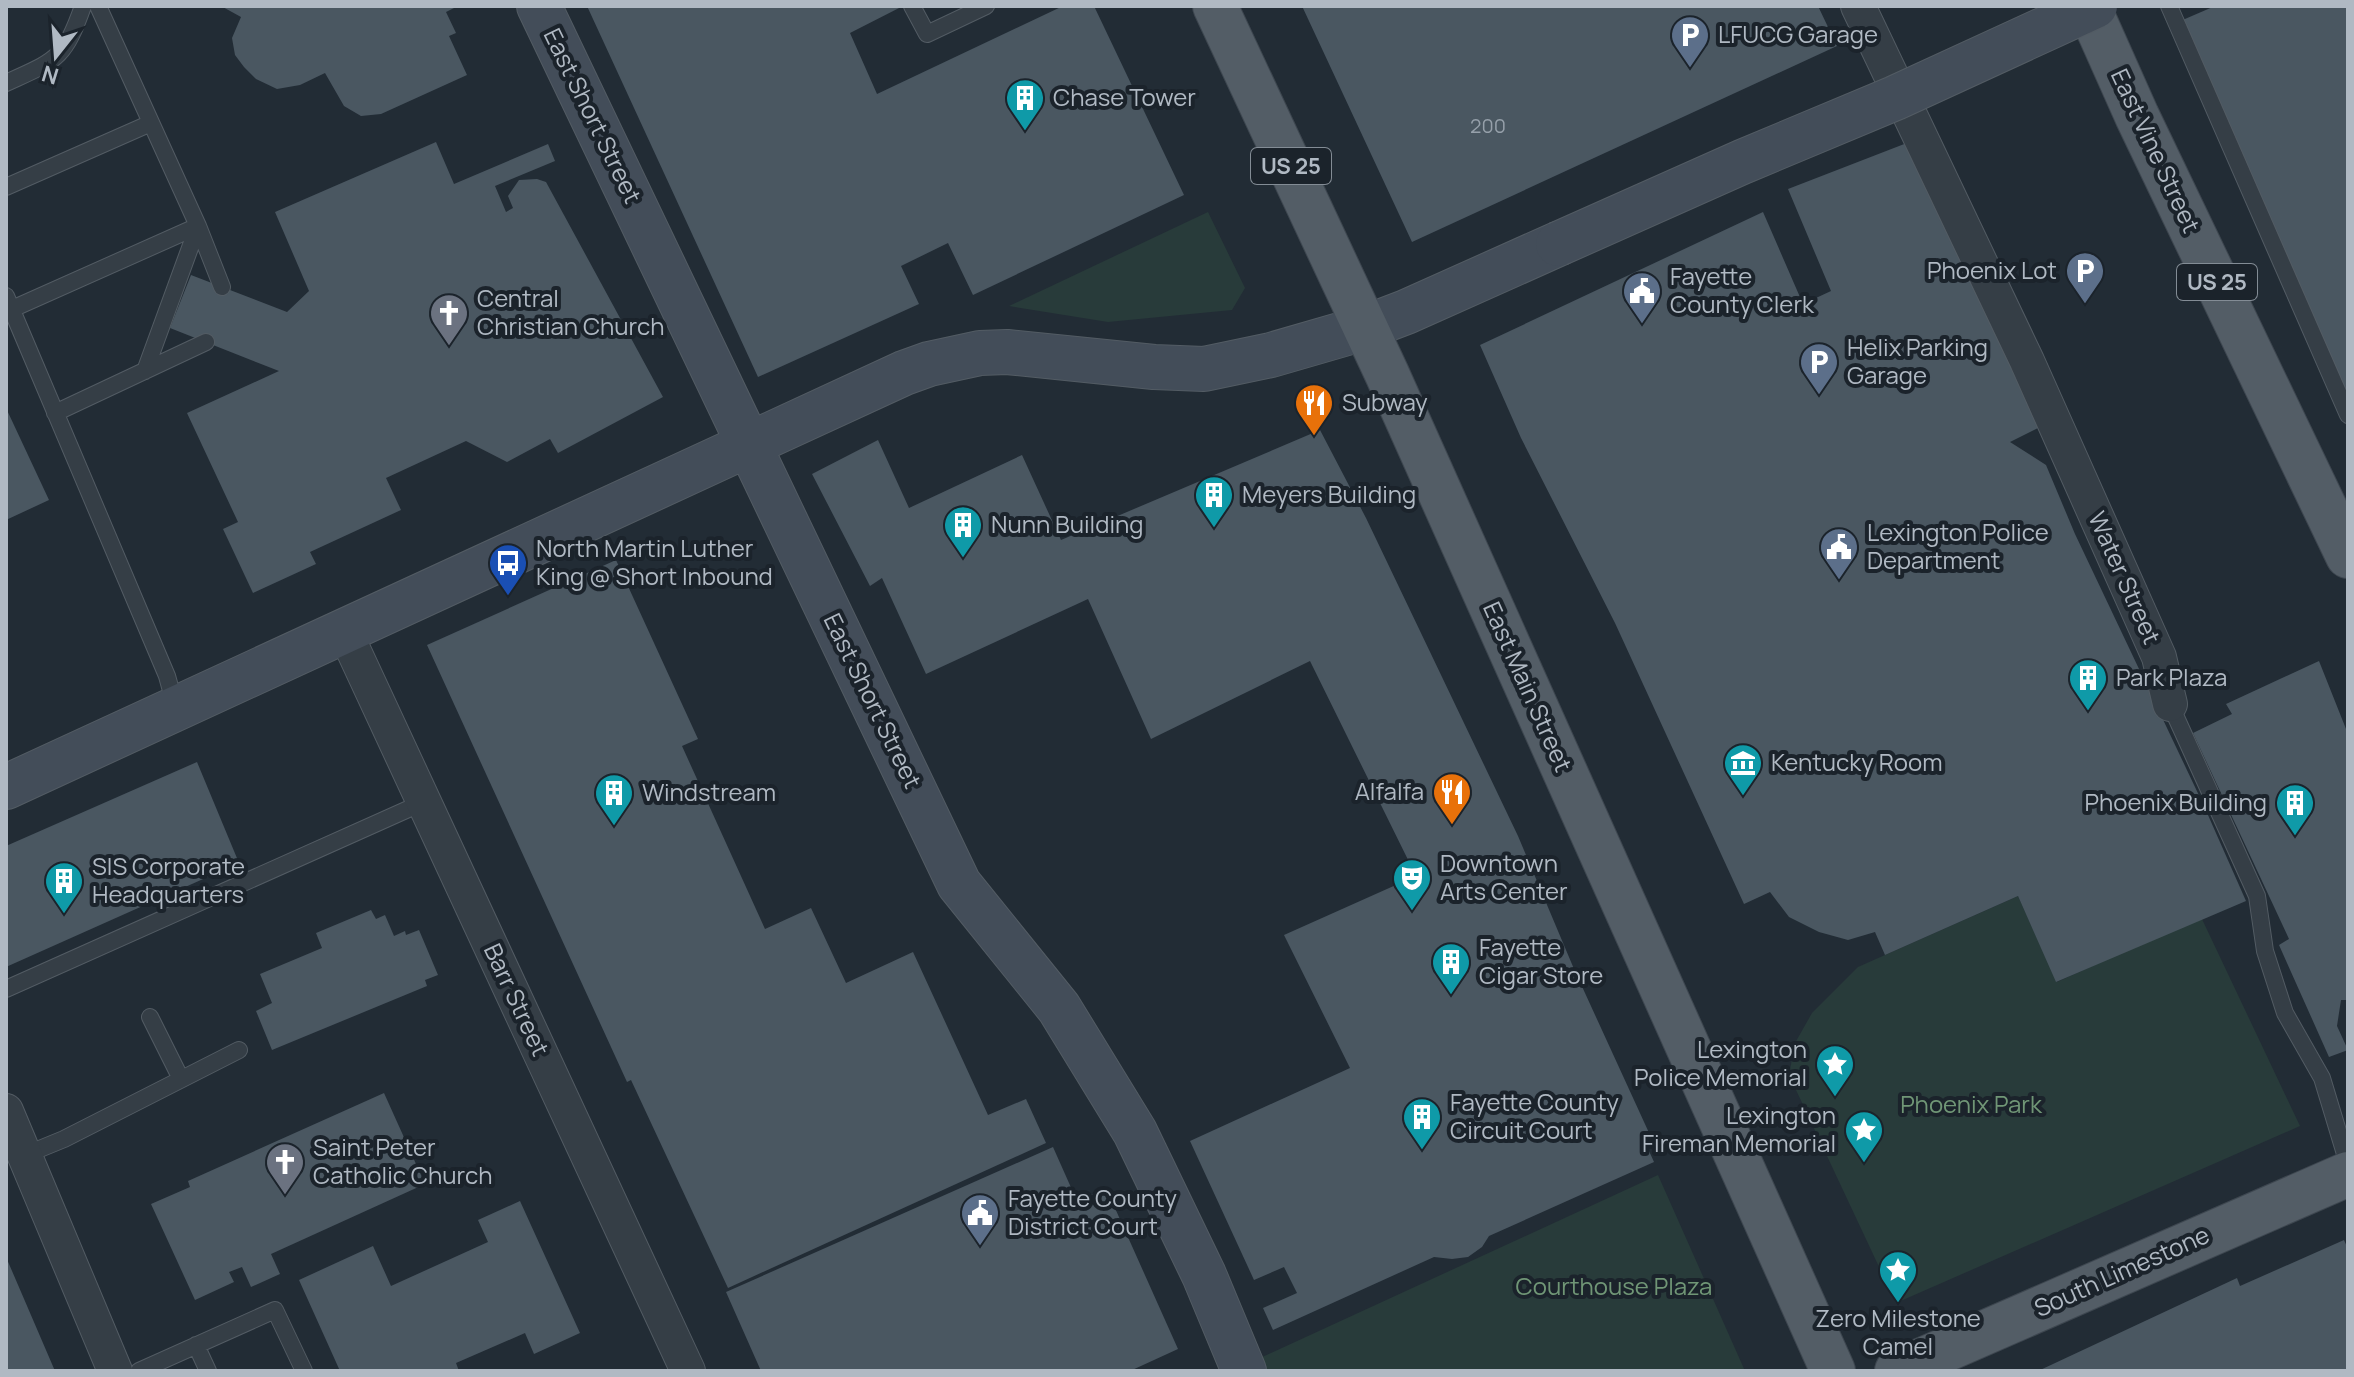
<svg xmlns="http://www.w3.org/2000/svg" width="2354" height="1377" font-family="Manrope,sans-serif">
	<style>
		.green { fill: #283b3a }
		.building { fill: #4a5761 }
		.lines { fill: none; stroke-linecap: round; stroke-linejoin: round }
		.lane-casing { stroke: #535c64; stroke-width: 18 }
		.street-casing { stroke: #535c64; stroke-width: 36 }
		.secondary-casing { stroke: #535c64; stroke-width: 46 }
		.primary-casing { stroke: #3e4750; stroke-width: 46 }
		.lane { stroke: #353e46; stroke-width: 16 }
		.street { stroke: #353e46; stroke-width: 34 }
		.secondary { stroke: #434d59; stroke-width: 44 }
		.primary { stroke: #535d66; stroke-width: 44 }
		.secondary-bridge-casing { stroke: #535c64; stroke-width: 46; stroke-linecap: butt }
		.secondary-bridge { stroke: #434d59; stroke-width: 44 }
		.labels { text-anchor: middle; stroke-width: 8; stroke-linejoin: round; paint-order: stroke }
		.number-label { font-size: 20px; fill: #96a0aa }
		.shield { fill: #1b232b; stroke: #838c95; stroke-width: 2 }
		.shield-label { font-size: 22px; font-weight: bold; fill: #b0b9c3 }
		.poi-label { font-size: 24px; fill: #b0b9c3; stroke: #1b232b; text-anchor: start }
		.street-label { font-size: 24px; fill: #b0b9c3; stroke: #1b232b }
		.park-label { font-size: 24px; fill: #709676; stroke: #1b232b }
	</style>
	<rect width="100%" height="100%" fill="#222c35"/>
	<!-- green -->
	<path class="green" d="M1208,212L1245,288L1232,310L1108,322L1009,306Z
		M2018,896L2057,982L2201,917L2300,1126L1896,1303L1789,1075L1795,1043L1812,1013L1858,967Z
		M1658,1175L1745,1371H1232Z"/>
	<!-- building -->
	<path class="building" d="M221,6H458L446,12L456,33L449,36L467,75L381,114L361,116L344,106L325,73L300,85L277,89L256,79L244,67L235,55L232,38L241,17Z
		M587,6H903L850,33L877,94L1063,6H1094L1184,195L973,295L948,243L901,266L919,304L758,377Z
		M1302,6H1818L1837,46L1412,242Z
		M2215,6H2348V403L2178,22Z
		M1912,141L2042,426L2010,442L2046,465L2075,534L2204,806L2246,901L2056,982L2018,896L1885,955L1875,932L1848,940L1819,932L1789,917L1770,892L1744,904L1615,623L1521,438L1480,345L1763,212L1803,304L1831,291L1788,189Z
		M436,142L454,184L548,144L555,161L495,186L506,212L513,208L508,196L519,180L537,179L546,182L663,397L558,453L550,439L507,462L466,441L386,478L401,510L310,552L316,564L253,593L223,529L238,522L187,413L279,371L170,328L191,275L287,312L309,291L275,212Z
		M6,408L49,500L6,520Z
		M1320,430L1366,518L1518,836L1574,969L1650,1135L1644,1140L1654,1162L1489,1236L1482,1247L1468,1257L1452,1259L1434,1257L1273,1330L1263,1308L1297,1293L1284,1267L1254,1280L1190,1141L1350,1068L1284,935L1416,876L1310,661L1151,739L1088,599L926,674L882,578L870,586L812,474L878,440L909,508L1022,455L1061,540Z
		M616,560L698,739L682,746L765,929L811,908L846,983L913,952L988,1115L1026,1099L1046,1143L728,1288L631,1080L627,1082L427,645Z
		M2319,661L2348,734V1000H2341L2337,1026L2348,1050L2329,1057L2279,945L2289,939L2193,733L2232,714L2226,704Z
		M197,762L239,863L6,967V846Z
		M371,910L376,919L385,915L394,936L405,931L406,935L419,930L438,975L425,980L427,986L272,1050L256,1011L272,1003L260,974L322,948L316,933Z
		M384,1093L425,1184L271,1254L280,1274L251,1287L242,1267L229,1272L234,1282L195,1300L151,1204L190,1187L188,1181Z
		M1053,1147L1077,1201L1106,1188L1178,1349L1130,1371H761L726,1292Z
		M520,1201L580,1333L534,1354L525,1333L456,1363L459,1371H340L299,1280L373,1246L391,1286L488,1242L478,1220Z
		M2344,1240L2348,1249V1371H2038L2237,1278L2240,1286Z
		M6,1257L55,1371H6Z"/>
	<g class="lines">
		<!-- lane casing -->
		<g class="lane-casing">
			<path id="lane" d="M98,6L198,226L222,287
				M912,6L927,34L986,6
				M2169,6L2348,415
				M6,83C56,60 64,60 83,6
				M6,187L151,123
				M6,296L167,676L175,705
				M12,309L198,226
				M145,371L198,226
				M55,413L206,342
				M2170,704L2257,896L2265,951L2285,1013L2322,1078L2348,1164
				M6,989L424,802
				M150,1017L181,1079
				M25,1155L64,1139L239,1050
				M196,1345L208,1371
				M139,1371L275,1310L304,1371"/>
		</g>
		<!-- street casing -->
		<g class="street-casing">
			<path id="street" d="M1858,6L2027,361L2159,657L2170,704
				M344,630L688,1371
				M6,1111L115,1371"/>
		</g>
		<!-- secondary casing -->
		<g class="secondary-casing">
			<path id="secondary" d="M539,6L959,884L1059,1008L1135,1132L1204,1275L1244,1371
				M6,787L904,373L929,364L980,353L1007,352L1154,367L1204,369L1271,355L1364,328L1406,312L1558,244"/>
		</g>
		<!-- primary casing -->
		<g class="primary-casing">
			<path id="primary" d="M1215,6L1387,374L1833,1371
				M2088,6L2137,116L2348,556
				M1897,1371L2348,1174"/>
		</g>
		<!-- lane -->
		<use href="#lane" class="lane"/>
		<!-- street -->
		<use href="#street" class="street"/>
		<!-- secondary -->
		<use href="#secondary" class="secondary"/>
		<!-- primary -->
		<use href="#primary" class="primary"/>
		<!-- secondary-bridge casing -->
		<g class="secondary-bridge-casing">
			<path id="secondary-bridge" d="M1558,244L1742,162L1895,98L2095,6"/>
		</g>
		<!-- secondary-bridge -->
		<use href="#secondary-bridge" class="secondary-bridge"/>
	</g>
	<!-- icons -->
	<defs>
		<g id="parking-pin" transform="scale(2)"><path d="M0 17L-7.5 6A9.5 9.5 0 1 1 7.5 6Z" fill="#5c6f8a" stroke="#1b232b"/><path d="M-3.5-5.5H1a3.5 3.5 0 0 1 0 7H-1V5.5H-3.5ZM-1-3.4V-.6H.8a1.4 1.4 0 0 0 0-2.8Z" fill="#fff"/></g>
		<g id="building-pin" transform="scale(2)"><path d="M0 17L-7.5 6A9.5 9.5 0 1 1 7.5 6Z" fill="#0f9aa8" stroke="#1b232b"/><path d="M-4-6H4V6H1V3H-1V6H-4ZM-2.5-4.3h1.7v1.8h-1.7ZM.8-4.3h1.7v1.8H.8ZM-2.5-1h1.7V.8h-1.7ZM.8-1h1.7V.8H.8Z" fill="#fff"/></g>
		<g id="civic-pin" transform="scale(2)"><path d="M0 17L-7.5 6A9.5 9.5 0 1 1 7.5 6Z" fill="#5c6f8a" stroke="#1b232b"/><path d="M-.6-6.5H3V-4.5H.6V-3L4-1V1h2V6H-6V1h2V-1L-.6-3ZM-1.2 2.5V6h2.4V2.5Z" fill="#fff"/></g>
		<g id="church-pin" transform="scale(2)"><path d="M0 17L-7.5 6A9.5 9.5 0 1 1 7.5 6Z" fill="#6b7280" stroke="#1b232b"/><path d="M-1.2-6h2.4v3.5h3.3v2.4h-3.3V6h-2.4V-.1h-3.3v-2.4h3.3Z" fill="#fff"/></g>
		<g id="restaurant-pin" transform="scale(2)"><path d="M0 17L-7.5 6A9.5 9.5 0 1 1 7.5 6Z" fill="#e8710a" stroke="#1b232b"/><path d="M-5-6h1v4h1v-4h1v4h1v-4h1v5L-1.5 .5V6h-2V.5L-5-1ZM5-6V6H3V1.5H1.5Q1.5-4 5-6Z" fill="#fff"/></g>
		<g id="bus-pin" transform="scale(2)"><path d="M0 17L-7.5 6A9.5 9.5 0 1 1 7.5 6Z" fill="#1a4fb4" stroke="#1b232b"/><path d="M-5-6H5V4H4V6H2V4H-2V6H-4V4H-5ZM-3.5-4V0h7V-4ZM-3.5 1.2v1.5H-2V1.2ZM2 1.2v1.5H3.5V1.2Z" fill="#fff"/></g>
		<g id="museum-pin" transform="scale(2)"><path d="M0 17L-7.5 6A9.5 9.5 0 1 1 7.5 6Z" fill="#0f9aa8" stroke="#1b232b"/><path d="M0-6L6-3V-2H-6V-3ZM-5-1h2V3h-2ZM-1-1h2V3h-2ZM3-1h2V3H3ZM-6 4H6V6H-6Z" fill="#fff"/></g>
		<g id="theatre-pin" transform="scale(2)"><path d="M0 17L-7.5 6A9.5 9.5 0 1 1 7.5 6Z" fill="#0f9aa8" stroke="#1b232b"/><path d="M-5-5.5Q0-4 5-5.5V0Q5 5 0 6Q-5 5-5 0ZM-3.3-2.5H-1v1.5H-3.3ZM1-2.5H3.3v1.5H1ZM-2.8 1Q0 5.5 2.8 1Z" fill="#fff"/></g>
		<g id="sight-pin" transform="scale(2)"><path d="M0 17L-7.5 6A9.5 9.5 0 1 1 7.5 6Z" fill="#0f9aa8" stroke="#1b232b"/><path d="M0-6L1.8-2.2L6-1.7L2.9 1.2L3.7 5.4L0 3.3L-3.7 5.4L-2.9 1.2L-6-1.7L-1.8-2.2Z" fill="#fff"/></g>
	</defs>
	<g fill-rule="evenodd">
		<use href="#parking-pin" x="1690" y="35"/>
		<use href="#building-pin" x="1025" y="98"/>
		<use href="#parking-pin" x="2085" y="271"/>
		<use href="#civic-pin" x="1642" y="291"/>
		<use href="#church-pin" x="449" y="313"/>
		<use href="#parking-pin" x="1819" y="362"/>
		<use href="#restaurant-pin" x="1314" y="403"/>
		<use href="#building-pin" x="1214" y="495"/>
		<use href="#building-pin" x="963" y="525"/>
		<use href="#civic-pin" x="1839" y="547"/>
		<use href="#bus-pin" x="508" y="563"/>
		<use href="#building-pin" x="2088" y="678"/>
		<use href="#museum-pin" x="1743" y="763"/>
		<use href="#restaurant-pin" x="1452" y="792"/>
		<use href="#building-pin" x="614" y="793"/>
		<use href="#building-pin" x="2295" y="803"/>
		<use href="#theatre-pin" x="1412" y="878"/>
		<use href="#building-pin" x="64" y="881"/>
		<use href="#building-pin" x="1451" y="962"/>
		<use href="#sight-pin" x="1835" y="1064"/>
		<use href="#building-pin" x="1422" y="1117"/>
		<use href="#sight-pin" x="1864" y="1130"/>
		<use href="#church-pin" x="285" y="1162"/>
		<use href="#civic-pin" x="980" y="1213"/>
		<use href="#sight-pin" x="1898" y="1270"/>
	</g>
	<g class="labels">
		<!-- number labels -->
		<g class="number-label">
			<text x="1488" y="133">200</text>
		</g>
		<!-- shield labels -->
		<g class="shield">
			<rect x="1251" y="148" width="80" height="36" rx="6"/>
			<rect x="2177" y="264" width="80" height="36" rx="6"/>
		</g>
		<g class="shield-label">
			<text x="1291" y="174">US 25</text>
			<text x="2217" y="290">US 25</text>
		</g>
		<!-- poi labels -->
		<g class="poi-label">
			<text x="1718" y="43">LFUCG Garage</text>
			<text x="1053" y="106">Chase Tower</text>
			<text x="2057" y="279" text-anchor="end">Phoenix Lot</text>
			<text x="1670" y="285">Fayette<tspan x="1670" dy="28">County Clerk</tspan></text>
			<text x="477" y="307">Central<tspan x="477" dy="28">Christian Church</tspan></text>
			<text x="1847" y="356">Helix Parking<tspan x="1847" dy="28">Garage</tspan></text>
			<text x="1342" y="411">Subway</text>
			<text x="1242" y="503">Meyers Building</text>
			<text x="991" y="533">Nunn Building</text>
			<text x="1867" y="541">Lexington Police<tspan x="1867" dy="28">Department</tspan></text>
			<text x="536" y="557">North Martin Luther<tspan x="536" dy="28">King @ Short Inbound</tspan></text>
			<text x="2116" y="686">Park Plaza</text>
			<text x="1771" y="771">Kentucky Room</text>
			<text x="1424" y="800" text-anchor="end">Alfalfa</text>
			<text x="642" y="801">Windstream</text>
			<text x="2267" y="811" text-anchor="end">Phoenix Building</text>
			<text x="1440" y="872">Downtown<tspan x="1440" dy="28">Arts Center</tspan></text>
			<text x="92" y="875">SIS Corporate<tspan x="92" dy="28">Headquarters</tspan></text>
			<text x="1479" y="956">Fayette<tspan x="1479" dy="28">Cigar Store</tspan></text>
			<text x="1807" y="1058" text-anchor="end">Lexington<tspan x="1807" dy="28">Police Memorial</tspan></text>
			<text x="1450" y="1111">Fayette County<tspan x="1450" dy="28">Circuit Court</tspan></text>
			<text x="1836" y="1124" text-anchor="end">Lexington<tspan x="1836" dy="28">Fireman Memorial</tspan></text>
			<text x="313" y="1156">Saint Peter<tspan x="313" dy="28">Catholic Church</tspan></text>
			<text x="1008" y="1207">Fayette County<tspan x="1008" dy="28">District Court</tspan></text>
			<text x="1898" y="1327" text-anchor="middle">Zero Milestone<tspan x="1898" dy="28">Camel</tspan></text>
		</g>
		<!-- street labels -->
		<g class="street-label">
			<text transform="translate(592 116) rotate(64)" y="8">East Short Street</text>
			<text transform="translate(2155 151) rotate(65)" y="8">East Vine Street</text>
			<text transform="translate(2124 578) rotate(66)" y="8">Water Street</text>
			<text transform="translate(1527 687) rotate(66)" y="8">East Main Street</text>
			<text transform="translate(872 701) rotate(64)" y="8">East Short Street</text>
			<text transform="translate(516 1000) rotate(65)" y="8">Barr Street</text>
			<text transform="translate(2122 1272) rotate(-24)" y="8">South Limestone</text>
		</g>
		<!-- park labels -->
		<g class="park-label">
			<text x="1971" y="1113">Phoenix Park</text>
			<text x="1614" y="1295">Courthouse Plaza</text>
		</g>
	</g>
	<!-- border -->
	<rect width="2354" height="1377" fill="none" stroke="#b0b9c3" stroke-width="16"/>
	<!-- north arrow -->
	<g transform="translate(56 56) rotate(197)" stroke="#1b232b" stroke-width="6" paint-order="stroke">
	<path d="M0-6L14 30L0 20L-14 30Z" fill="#b0b9c3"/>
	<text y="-12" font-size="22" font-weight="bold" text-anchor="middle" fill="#b0b9c3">N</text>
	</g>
</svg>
